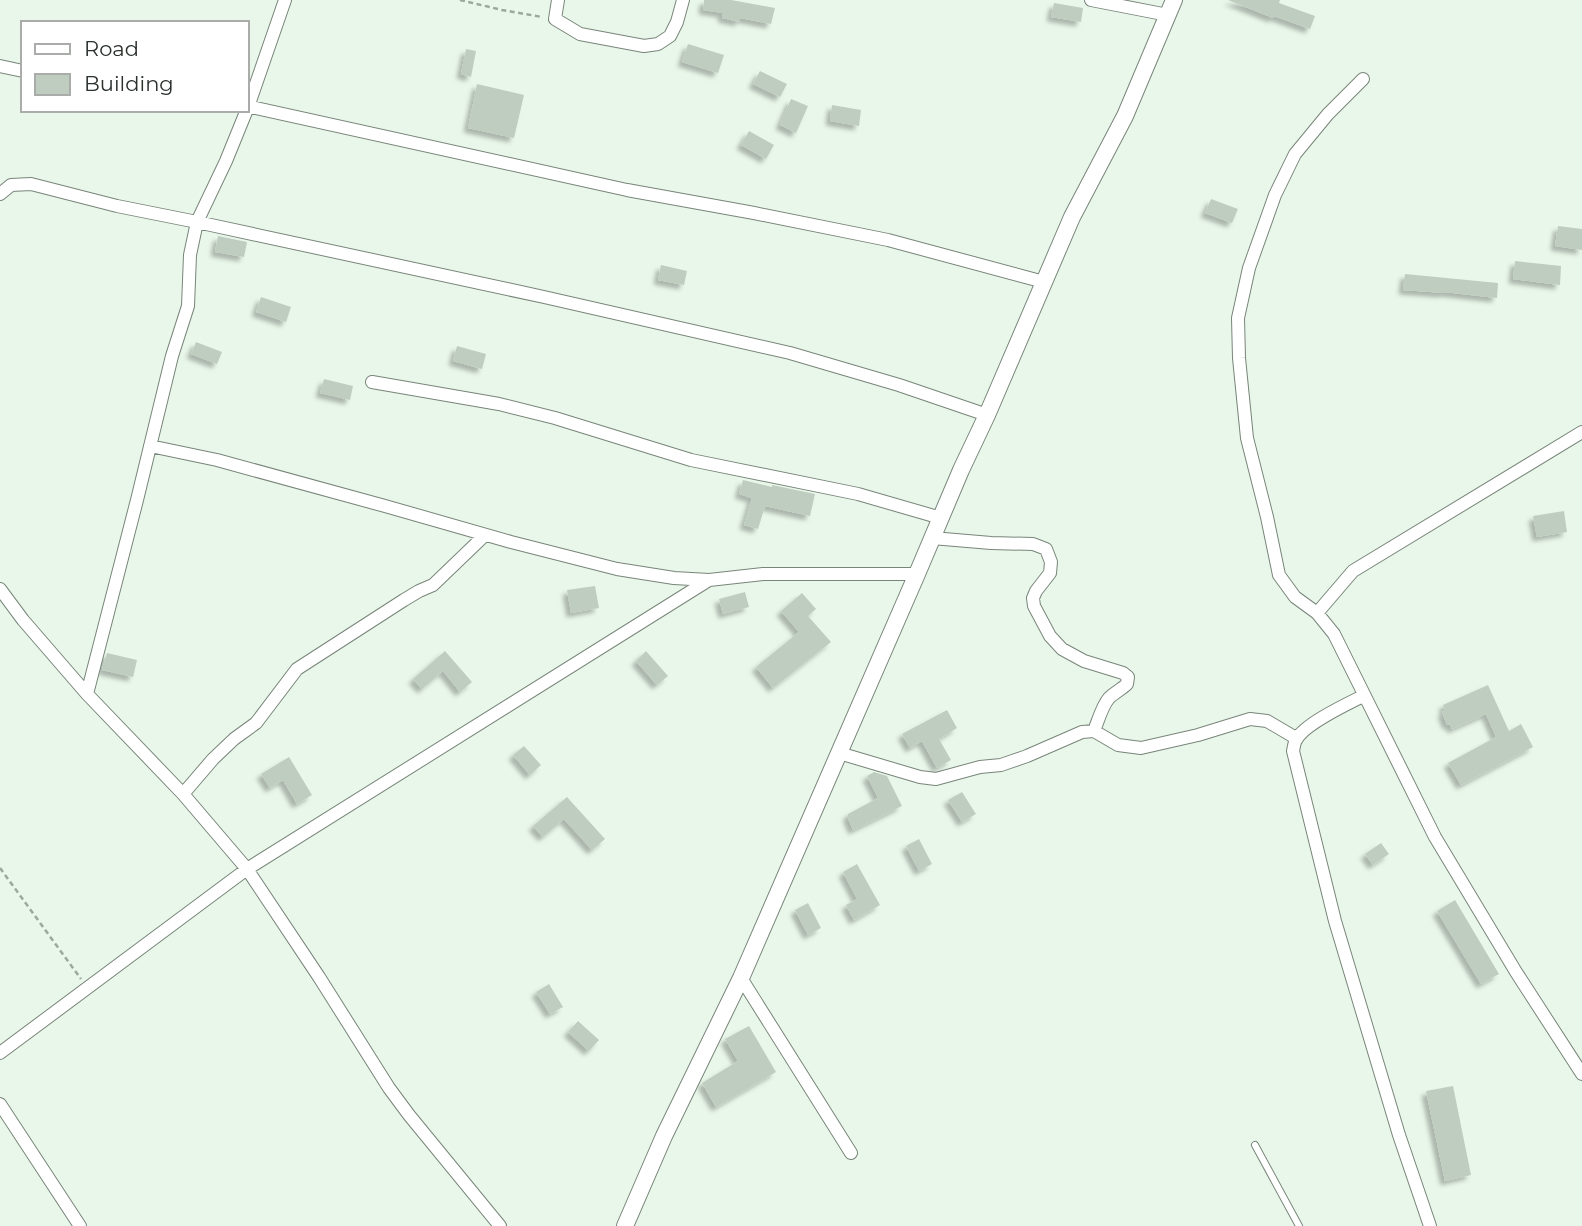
<svg xmlns="http://www.w3.org/2000/svg" width="1582" height="1226" font-family="Montserrat,sans-serif">
	<style>
		.building { fill: #bfcdc0; filter: url(#shadow) }
		.lines { fill: none; stroke-linecap: round; stroke-linejoin: round }
		.service-casing { stroke: #788579; stroke-width: 8 }
		.minor-casing { stroke: #788579; stroke-width: 14 }
		.tertiary-casing { stroke: #788579; stroke-width: 18 }
		.path { stroke: #9ca79d; stroke-width: 2.5; stroke-dasharray: 5 3.5; stroke-linecap: butt }
		.service { stroke: #fff; stroke-width: 6 }
		.minor { stroke: #fff; stroke-width: 12 }
		.tertiary { stroke: #fff; stroke-width: 16 }
	</style>
	<defs>
		<filter id="shadow"><feDropShadow dx="-4.5" dy="4.5" stdDeviation="2" flood-color="#0004"/></filter>
	</defs>
	<rect width="100%" height="100%" fill="#e9f7ea"/>
	<!-- building -->
	<path class="building" d="M704,0H731L775,8L771,24L740,18V22L722,18L723,13L703,10Z
		M1228,0H1280L1279,3L1315,16L1310,29L1274,16L1273,18Z
		M1054,3L1083,8L1081,22L1051,17Z
		M688,44L724,55L718,73L682,62Z
		M466,49L476,51L471,77L461,74Z
		M760,71L787,84L780,97L753,84Z
		M477,84L524,95L514,138L468,128Z
		M791,99L808,106L796,133L780,125Z
		M832,105L861,110L859,126L830,121Z
		M749,131L774,145L766,159L741,145Z
		M1211,199L1238,209L1232,223L1205,213Z
		M1558,226L1582,229V250L1555,246Z
		M218,236L247,242L244,257L215,252Z
		M1515,261L1561,266L1560,285L1513,279Z
		M661,265L687,271L684,285L658,280Z
		M1405,274L1498,283L1497,298L1444,292V293L1403,290Z
		M261,297L291,307L286,322L256,312Z
		M196,342L222,352L217,364L191,354Z
		M457,346L486,354L482,369L453,361Z
		M324,379L353,386L350,400L320,393Z
		M743,480L772,487V485L815,494L810,516L765,506L758,529L744,525L752,498L739,494Z
		M1564,511L1567,532L1537,537L1533,516Z
		M595,586L599,608L571,613L567,590Z
		M745,592L749,607L723,614L719,599Z
		M802,593L816,609L808,616L831,642L773,688L756,667L799,632L781,611Z
		M445,651L472,682L460,692L443,671L422,689L413,679Z
		M646,651L668,676L657,685L636,661Z
		M107,653L137,660L133,677L102,670Z
		M1488,685L1509,731L1521,724L1533,747L1461,785L1448,763L1496,737L1486,714L1452,729L1450,724L1447,725L1442,712L1445,711L1443,705Z
		M947,710L957,728L939,739L951,760L937,768L922,741L910,748L902,734Z
		M524,746L541,765L530,775L513,755Z
		M289,757L312,795L297,804L283,780L270,788L261,774Z
		M874,772L887,776L902,806L853,830L848,818V814L878,798L867,776Z
		M962,792L976,814L962,822L948,800Z
		M567,797L605,839L592,850L564,819L543,837L533,826Z
		M919,839L932,864L919,871L906,846Z
		M1381,843L1389,854L1373,865L1365,854Z
		M857,864L880,905L854,920L846,905L857,899L843,872Z
		M1455,900L1499,974L1481,984L1437,911Z
		M808,903L821,928L808,935L795,910Z
		M549,984L563,1007L550,1014L536,992Z
		M578,1021L599,1040L589,1051L568,1032Z
		M749,1026L776,1072L716,1107L702,1083L738,1061L725,1039Z
		M1453,1086L1471,1175L1445,1181L1426,1091Z"/>
	<g class="lines">
		<!-- service casing -->
		<g class="service-casing">
			<path id="service" d="M1255,1145L1299,1226"/>
		</g>
		<!-- minor casing -->
		<g class="minor-casing">
			<path id="minor" d="M558,0L555,19L580,34L644,46L658,44L670,36L677,22L683,0
				M1091,0L1168,15
				M0,66L23,71
				M247,106L627,190L754,213L888,240L1044,282
				M0,194L11,185L31,184L117,206L197,222L544,297L790,353L899,385L987,415
				M372,382L499,404L555,418L691,460L858,494L941,518
				M1582,432L1353,571L1317,613L1334,634L1435,837L1516,972L1582,1074
				M150,446L217,460L385,506L511,542L617,569L674,578L709,580L763,574H917
				M932,538L991,543L1033,544L1046,549L1051,562L1050,573L1036,591L1033,598L1034,606L1050,636L1062,649L1084,661L1123,673L1128,677L1127,684C1122,689 1114,693 1109,698C1102,706 1098,721 1094,731
				M0,589L23,620L87,694L183,794L247,869L319,977L389,1088L409,1115L500,1226
				M1317,613L1295,597L1279,575L1267,517L1247,438L1239,358L1238,318L1249,268L1275,195L1295,154L1328,114L1363,79
				M87,694L137,500L172,356L188,306L190,255L197,222L226,161L248,107L285,0
				M1363,696C1347,704 1304,724 1296,740C1294,743 1294,747 1293,751L1335,921L1399,1135L1430,1226
				M839,753L920,777L936,779L980,767L1001,765L1027,756L1082,732L1094,731L1118,745L1141,748L1198,735L1250,719L1267,721L1296,738
				M183,794L213,759L234,739L256,723L297,669L404,600L419,591L433,585L485,535
				M741,978L851,1153
				M0,1053L247,869L709,580
				M0,1104L80,1226"/>
		</g>
		<!-- tertiary casing -->
		<g class="tertiary-casing">
			<path id="tertiary" d="M625,1226L664,1136L741,978L917,574L961,470L987,415L1072,217L1125,116L1174,0"/>
		</g>
		<!-- path -->
		<path class="path" d="M460,0L502,10L542,17
			M0,868L81,979"/>
		<!-- service -->
		<use href="#service" class="service"/>
		<!-- minor -->
		<use href="#minor" class="minor"/>
		<!-- tertiary -->
		<use href="#tertiary" class="tertiary"/>
	</g>
	<!-- legend -->
	<rect x="21" y="21" width="228" height="91" fill="#ffffff" stroke="#aaacaa" stroke-width="2"/>
	<rect x="35" y="44" width="35" height="10" fill="#ffffff" stroke="#aaacaa" stroke-width="2"/>
	<text x="84" y="56" font-size="21" fill="#2a302b">Road</text>
	<rect x="35" y="74" width="35" height="21" fill="#bfcdc0" stroke="#aaacaa" stroke-width="2"/>
	<text x="84" y="91" font-size="21" fill="#2a302b">Building</text>
</svg>
